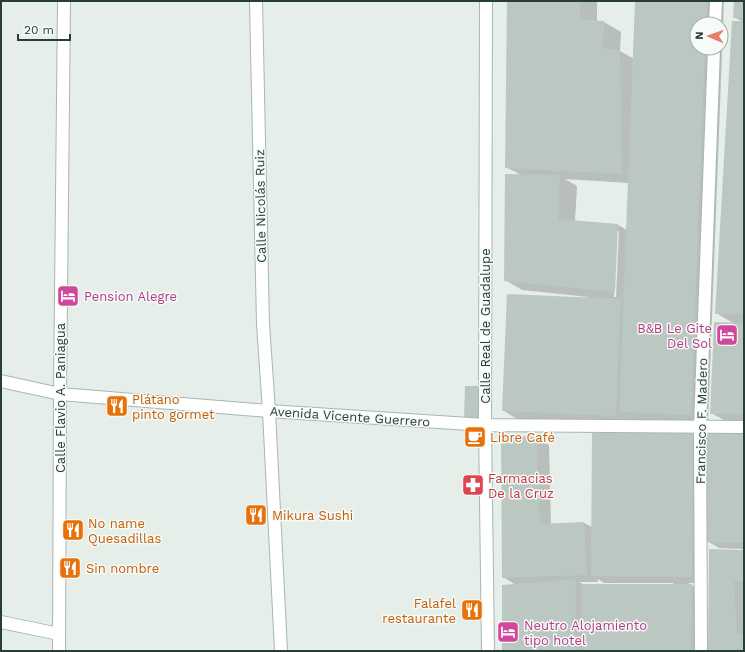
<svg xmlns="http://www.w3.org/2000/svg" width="745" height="652" font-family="'Work Sans',sans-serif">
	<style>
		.shadow { fill: #0003; fill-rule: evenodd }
		.building { fill: #bbc8c2 }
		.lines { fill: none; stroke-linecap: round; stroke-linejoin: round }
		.minor-casing { stroke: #a9b6b0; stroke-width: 14 }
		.tertiary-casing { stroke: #a9b6b0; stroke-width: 14 }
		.minor { stroke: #fff; stroke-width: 12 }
		.tertiary { stroke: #fff; stroke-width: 12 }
		.labels { text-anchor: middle; stroke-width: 3; stroke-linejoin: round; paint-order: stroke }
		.street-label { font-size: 13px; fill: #263e36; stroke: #f6faf8 }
		.hotel-label { font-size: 13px; fill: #b23c85; stroke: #f6faf8; text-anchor: start }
		.food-label { font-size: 13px; fill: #c56008; stroke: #f6faf8; text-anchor: start }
		.health-label { font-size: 13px; fill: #be3a42; stroke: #f6faf8; text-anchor: start }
	</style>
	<rect width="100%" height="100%" fill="#e6eee9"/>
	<!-- shadow -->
	<path class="shadow" d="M508,1H597V22H604L621,32L620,51L634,59L636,1H724L708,424L637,421L633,419V426L520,421L504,411L588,297L522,290L505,280L521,175L506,167ZM697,24H721V48H697ZM565,179L629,183L627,230L618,225L575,221L577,186ZM617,231H619L616,297H614Z
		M735,1H744V421L724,420L711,413L733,323L716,313L743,22L734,17Z
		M693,434L705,441L704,583H688L704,592L703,651H503L516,585L503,577L536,438L549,445L551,524L584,523L592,527ZM598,579L604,583H673V585H585L579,582H598Z
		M744,434V549L719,548L707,541Z
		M744,551V651H709Z"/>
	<!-- building -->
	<path class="building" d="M507,1H580V20L604,21L603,48L620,50L622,174L505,168Z
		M635,1H707L706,24H697V48H705L691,415L619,412Z
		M734,1H744V18H733Z
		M732,21H744V314H715Z
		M505,174L560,175L558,219L618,224L615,292L504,281Z
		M507,294L621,299L616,416L502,411Z
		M714,322L744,323V414H710Z
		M465,386H482L481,420H464Z
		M592,433H693L692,577L591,576Z
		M706,433H744V543L706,542Z
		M501,435L537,437L540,524L584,522L587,575L502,578Z
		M709,549L744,550V581H734L737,633H744V651H708Z
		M576,579L575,651H502V585Z
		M582,584H692L691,651H582Z"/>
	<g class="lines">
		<!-- minor casing -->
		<g class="minor-casing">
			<path id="minor" d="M486,1L485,425L488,651
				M715,24L716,1
				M1,381L60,394L269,411L485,425L744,427
				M1,622L59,634
				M701,651L700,427L714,48"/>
		</g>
		<!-- tertiary casing -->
		<g class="tertiary-casing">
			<path id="tertiary" d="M256,1L263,324L269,411L281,651
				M59,651L60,394L64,1"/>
		</g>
		<!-- minor -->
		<use href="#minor" class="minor"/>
		<!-- tertiary -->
		<use href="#tertiary" class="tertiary"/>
	</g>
	<!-- icons -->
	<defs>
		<g id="hotel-square" transform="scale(1.15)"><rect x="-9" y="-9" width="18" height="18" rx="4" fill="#d1479c" stroke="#f6faf8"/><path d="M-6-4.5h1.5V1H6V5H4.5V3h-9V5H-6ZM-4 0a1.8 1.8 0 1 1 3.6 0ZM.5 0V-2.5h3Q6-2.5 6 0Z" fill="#fff"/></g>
		<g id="restaurant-square" transform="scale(1.15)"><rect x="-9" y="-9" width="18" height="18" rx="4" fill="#e8710a" stroke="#f6faf8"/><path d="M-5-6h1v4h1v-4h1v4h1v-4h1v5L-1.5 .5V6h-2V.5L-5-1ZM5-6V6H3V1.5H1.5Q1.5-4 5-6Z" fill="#fff"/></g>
		<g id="cafe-square" transform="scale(1.15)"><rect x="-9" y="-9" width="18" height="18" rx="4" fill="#e8710a" stroke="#f6faf8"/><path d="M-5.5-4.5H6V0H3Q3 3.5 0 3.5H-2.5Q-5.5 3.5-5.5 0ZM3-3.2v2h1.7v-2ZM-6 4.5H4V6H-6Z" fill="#fff"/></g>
		<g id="pharmacy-square" transform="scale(1.15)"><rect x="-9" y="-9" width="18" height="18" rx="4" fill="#e0444e" stroke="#f6faf8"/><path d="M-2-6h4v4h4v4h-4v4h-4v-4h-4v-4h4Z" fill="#fff"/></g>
	</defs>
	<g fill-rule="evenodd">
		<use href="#hotel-square" x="68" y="296"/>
		<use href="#hotel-square" x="727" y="335"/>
		<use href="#restaurant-square" x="117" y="406"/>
		<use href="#cafe-square" x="475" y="437"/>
		<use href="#pharmacy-square" x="473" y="485"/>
		<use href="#restaurant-square" x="256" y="515"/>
		<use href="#restaurant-square" x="73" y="530"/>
		<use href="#restaurant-square" x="70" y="568"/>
		<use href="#restaurant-square" x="472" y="610"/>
		<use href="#hotel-square" x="508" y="632"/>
	</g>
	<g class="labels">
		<!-- street labels -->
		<g class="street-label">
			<text transform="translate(260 206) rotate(-91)" y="5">Calle Nicolás Ruiz</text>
			<text transform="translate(485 326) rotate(-90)" y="5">Calle Real de Guadalupe</text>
			<text transform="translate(60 398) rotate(-90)" y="5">Calle Flavio A. Paniagua</text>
			<text transform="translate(350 416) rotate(4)" y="5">Avenida Vicente Guerrero</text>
			<text transform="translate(701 421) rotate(-89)" y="5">Francisco F. Madero</text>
		</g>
		<!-- hotel labels -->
		<g class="hotel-label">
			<text x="84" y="301">Pension Alegre</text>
			<text x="712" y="333" text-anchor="end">B&amp;B Le Gite<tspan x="712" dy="15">Del Sol</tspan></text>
			<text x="524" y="630">Neutro Alojamiento<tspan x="524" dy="15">tipo hotel</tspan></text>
		</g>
		<!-- food labels -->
		<g class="food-label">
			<text x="132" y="404">Plátano<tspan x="132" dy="15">pinto gormet</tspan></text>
			<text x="490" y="442">Libre Café</text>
			<text x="272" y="520">Mikura Sushi</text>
			<text x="88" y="528">No name<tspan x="88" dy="15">Quesadillas</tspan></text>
			<text x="86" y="573">Sin nombre</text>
			<text x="456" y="608" text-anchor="end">Falafel<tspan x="456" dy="15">restaurante</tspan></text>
		</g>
		<!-- health labels -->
		<g class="health-label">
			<text x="488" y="483">Farmacias<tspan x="488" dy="15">De la Cruz</tspan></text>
		</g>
	</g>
	<!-- border -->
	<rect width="745" height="652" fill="none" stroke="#263e36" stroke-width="4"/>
	<!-- north arrow -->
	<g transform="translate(709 36) rotate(272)"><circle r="19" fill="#f6faf8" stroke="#a3afaa"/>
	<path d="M0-3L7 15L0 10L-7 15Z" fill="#e67e6c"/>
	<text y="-6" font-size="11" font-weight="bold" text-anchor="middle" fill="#263e36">N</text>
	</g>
	<!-- scale -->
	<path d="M18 34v6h52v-6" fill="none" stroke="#263e36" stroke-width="2"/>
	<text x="24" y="34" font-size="12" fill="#263e36" stroke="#f6faf8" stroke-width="3" paint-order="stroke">20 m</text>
</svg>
